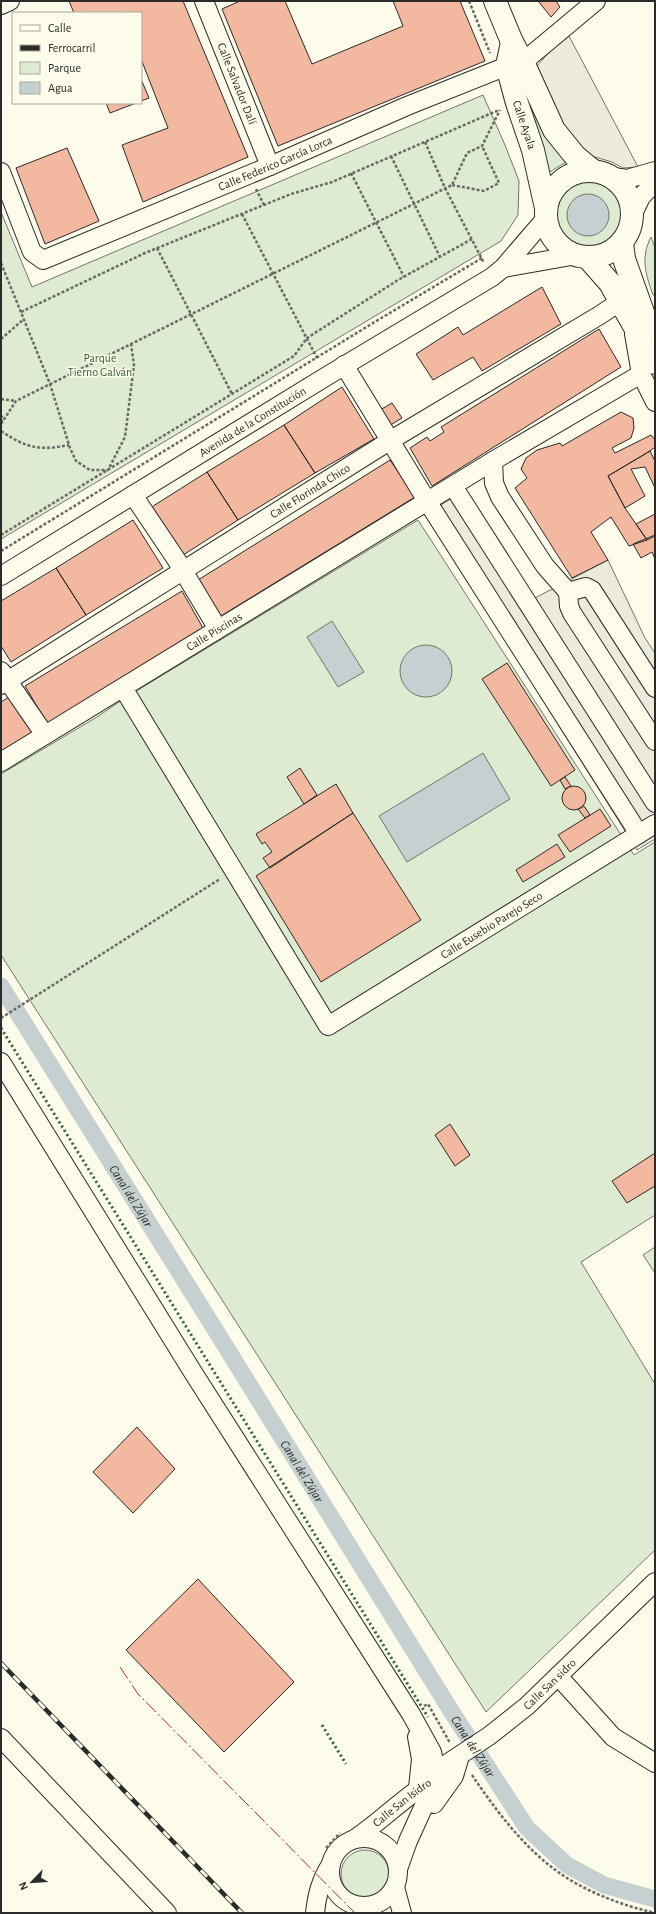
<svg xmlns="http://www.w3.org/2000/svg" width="656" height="1914" font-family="'Alegreya Sans',sans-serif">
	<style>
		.green { fill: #deebd1; stroke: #74746e }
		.parking { fill: #eceadb; stroke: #74746e }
		.water { fill: #c7d0d0; stroke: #74746e }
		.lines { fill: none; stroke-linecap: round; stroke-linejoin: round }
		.canal { stroke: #c7d0d0; stroke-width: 17 }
		.building { fill: #f2b8a0; stroke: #2b2b2b }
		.minor-casing { stroke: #2b2b2b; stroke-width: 20 }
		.major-casing { stroke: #2b2b2b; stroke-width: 24 }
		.path { stroke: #6a6964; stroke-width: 2.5; stroke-dasharray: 3 2; stroke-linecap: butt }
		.minor { stroke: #fdfbea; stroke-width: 18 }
		.major { stroke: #fdfbea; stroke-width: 22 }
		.rail-casing { stroke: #2b2b2b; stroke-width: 4.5 }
		.rail { stroke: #fdfbea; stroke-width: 3; stroke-dasharray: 9; stroke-linecap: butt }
		.hedge { stroke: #34623c; stroke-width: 3; stroke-dasharray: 2 3; stroke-linecap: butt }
		.power { stroke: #c62828; stroke-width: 1; stroke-dasharray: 14 3 2 3; stroke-linecap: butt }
		.labels { text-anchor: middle; stroke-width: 3; stroke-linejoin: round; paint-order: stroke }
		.street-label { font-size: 12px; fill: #2b2b2b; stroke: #fdfbea }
		.park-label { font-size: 12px; fill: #34623c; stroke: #fdfbea }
		.water-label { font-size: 13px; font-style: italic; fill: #2b2b2b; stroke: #fdfbea }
	</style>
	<rect width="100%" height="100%" fill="#fdfbea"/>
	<!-- green -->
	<path class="green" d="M483,95L505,145L519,181L518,215L501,241L1,539V212L32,287Z
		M532,105L556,149L566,162L548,173L526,108Z
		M552 215a36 36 0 1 1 72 0a36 36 0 1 1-72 0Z
		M651,237L655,248V295H653C646,275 640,258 651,237Z
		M418,520L634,855L655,842V1215L581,1262L655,1384V1550L486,1712L1,955V774L97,717L128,696Z
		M655,1247V1273L643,1255Z
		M341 1874a24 24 0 1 1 48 0a24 24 0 1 1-48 0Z"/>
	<!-- parking -->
	<path class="parking" d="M569,36L638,167L623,168L612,162L588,155L564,129L537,66L550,51Z
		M462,492L533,599L608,560L645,638L655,653V839L637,850L426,514Z"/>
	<!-- water -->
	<path class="water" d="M567 215a21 21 0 1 1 42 0a21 21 0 1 1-42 0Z
		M332,621L364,672L338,687L307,637Z
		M400 671a26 26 0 1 1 52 0a26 26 0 1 1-52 0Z
		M483,753L510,799L407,862L379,816Z"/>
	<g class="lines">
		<!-- canal -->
		<path class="canal" id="s1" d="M1,986L216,1331L453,1714L527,1828L567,1865L604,1885L655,1899"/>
	</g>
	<!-- building -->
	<path class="building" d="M69,1H183L248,157L143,202L122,145L168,128L141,59V13H74Z
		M240,1H285L312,64L403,26L393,1H460L485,61L278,146L222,9Z
		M538,1H556L560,7L551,17Z
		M141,79L149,98L141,101Z
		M106,103H136L110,113Z
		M67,148L99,221L45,244L16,168Z
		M542,287L561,324L482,371L473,357L433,380L416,354L458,327L463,335Z
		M599,329L621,367L432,486L410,448L427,437L430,441L444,432L441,427Z
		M342,387L374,439L315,473L284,425Z
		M392,403L402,418L389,426L380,410Z
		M621,412L633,418L634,428L631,438L612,448L615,453L651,435L655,440V447L650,451L608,476L625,508L647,540L629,546L611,517L591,532L608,560L572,578L515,488L527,478L521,469L526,458L537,450L560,443L562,446Z
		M284,425L315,473L238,520L207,472Z
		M650,451L655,461V488L645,467L631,469L645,496L625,508L608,476Z
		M390,460L415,497L221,616L198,580Z
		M207,472L238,520L180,557L150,508Z
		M655,514V536L647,540L636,524Z
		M133,520L163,568L86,615L56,568Z
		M655,535V559L652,552L641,558L633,544Z
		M56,568L86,615L11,662L1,646V601Z
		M182,591L203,628L48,725L25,686Z
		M507,663L575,770L551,786L482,679Z
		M9,697L32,732L1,751V702Z
		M300,768L317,795L304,804L287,777Z
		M565,777L571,786L565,789L560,780Z
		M336,784L353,813L270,868L263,858L272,852L265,842L262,844L256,834Z
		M562 798a12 12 0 1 1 24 0a12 12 0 1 1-24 0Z
		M584,806L590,815L585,818L578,809Z
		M600,809L611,826L570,852L558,835Z
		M353,813L421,920L321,982L256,876Z
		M557,844L565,857L523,882L516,870Z
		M450,1124L470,1155L455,1166L435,1135Z
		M655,1153V1186L627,1203L612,1181Z
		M137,1427L175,1469L133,1513L93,1472Z
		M198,1579L294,1682L224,1752L126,1650Z"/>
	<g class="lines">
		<!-- minor casing -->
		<g class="minor-casing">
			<g id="minor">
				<path id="s2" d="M204,1L270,166"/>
				<path d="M1,5L10,1"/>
				<path d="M523,62L596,1"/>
				<path id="s3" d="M1,172L32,252L43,260L270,166L407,106L507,66"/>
				<path d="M613,177L627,179L655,171"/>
				<path d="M632,216L641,197L655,182"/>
				<path d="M503,268L577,255"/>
				<path d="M634,334L641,374L655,402"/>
				<path d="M344,365L427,501L639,834"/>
				<path d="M493,461L494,483L500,497L545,566L568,592"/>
				<path d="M453,486L655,803"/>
				<path d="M133,495L176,559L218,629"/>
				<path id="s4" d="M1,576L327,376L492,277L503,268L546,218"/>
				<path d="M568,592L569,606L572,613L655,741"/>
				<path d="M568,592L586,587L592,590L655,688"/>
				<path d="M1,671L45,735"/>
				<path id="s5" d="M1,685L391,440L600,315L621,301"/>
				<path id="s6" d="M128,696L328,1026L655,824"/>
				<path id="s7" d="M1,762L493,461L641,374"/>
				<path d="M1,1062L194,1374L411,1714L432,1752L437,1777"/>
				<path d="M558,1676L613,1737L655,1763"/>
				<path d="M417,1737L421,1759L418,1788"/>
				<path d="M1,1738L167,1913"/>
				<path d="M434,1804L454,1776L460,1756"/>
				<path id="s8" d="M356,1838C384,1819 407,1794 437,1777"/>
				<circle cx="364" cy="1872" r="34"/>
				<path id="s9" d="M398,1869L408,1841L437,1777L445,1765L489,1736L527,1706L655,1582"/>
				<path d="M395,1887L402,1913"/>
				<path d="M315,1913C317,1894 321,1880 331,1864"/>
			</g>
		</g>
		<!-- major casing -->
		<g class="major-casing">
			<g id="major">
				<path d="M495,1L512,42L523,62L554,130L575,156L592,170"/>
				<path id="s10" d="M512,42L507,66L517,103L533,150L546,208"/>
				<circle cx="589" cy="214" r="43"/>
				<path d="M622,243L624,259L649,329"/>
				<path d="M587,257L610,283L655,363"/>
			</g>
		</g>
		<!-- path -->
		<path class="path" d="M469,1L490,53
			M425,142L445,188L484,263
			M391,156L440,257
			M351,173L404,277
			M452,185L484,191L499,183L482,146
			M256,189L264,205
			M242,214L317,358
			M157,248L232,394
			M1,263L50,384L70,448L76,461L90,470H108L125,437L134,365L131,344
			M21,312L145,253L291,194L332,182L499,110
			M1,339L24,319
			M1,399L16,401
			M1,424L16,401L452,185L467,153L482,146L500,110
			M1,431C26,448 40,451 69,445
			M1,535L294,356L307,338L398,280L472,239
			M1,551L373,323L482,258
			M1,1018L220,879
			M424,1706L428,1704L450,1743
			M472,1775C495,1809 521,1844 554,1869C583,1891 621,1905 655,1913
			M326,1848L340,1833"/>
		<!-- minor -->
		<use href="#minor" class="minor"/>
		<!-- major -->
		<use href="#major" class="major"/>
		<!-- rail casing -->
		<g class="rail-casing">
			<path id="rail" d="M1,1663L242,1913"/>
		</g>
		<!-- rail -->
		<use href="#rail" class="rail"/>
		<!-- hedge -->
		<path class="hedge" d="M1,416L3,420L1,421
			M1,1028L428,1717
			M322,1725L346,1764"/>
		<!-- power -->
		<path class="power" d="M120,1667L138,1694L355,1913"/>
	</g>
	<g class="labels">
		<!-- street labels -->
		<g class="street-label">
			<text dy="4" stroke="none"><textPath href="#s2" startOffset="89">Calle Salvador Dalí</textPath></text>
			<text dy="4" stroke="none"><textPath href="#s10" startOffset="86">Calle Ayala</textPath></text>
			<text dy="4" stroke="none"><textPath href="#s3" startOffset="351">Calle Federico García Lorca</textPath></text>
			<text dy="4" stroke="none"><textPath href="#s4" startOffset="295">Avenida de la Constitución</textPath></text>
			<text dy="4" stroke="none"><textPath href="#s5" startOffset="365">Calle Florinda Chico</textPath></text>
			<text dy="4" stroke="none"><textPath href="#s7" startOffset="250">Calle Piscinas</textPath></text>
			<text dy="4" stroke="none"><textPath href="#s6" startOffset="578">Calle Eusebio Parejo Seco</textPath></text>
			<text dy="4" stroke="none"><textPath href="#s9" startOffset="247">Calle San sidro</textPath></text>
			<text dy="4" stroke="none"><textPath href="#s8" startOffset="58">Calle San Isidro</textPath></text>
		</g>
		<!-- park labels -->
		<g class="park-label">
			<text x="100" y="362">Parque<tspan x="100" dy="14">Tierno Galván</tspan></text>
		</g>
		<!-- water labels -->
		<g class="water-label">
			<text dy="5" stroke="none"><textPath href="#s1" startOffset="247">Canal del Zújar</textPath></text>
			<text dy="5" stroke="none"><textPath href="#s1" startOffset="571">Canal del Zújar</textPath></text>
			<text dy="5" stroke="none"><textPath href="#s1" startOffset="895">Canal del Zújar</textPath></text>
		</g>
	</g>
	<!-- border -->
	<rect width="656" height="1914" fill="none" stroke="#2b2b2b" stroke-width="4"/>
	<!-- legend -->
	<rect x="12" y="12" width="130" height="92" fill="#fdfbea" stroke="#a9a89e"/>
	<rect x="20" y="25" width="20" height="6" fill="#fdfbea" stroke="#a9a89e"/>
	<text x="48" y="32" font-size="12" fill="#2b2b2b">Calle</text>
	<rect x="20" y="45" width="20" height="6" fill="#2b2b2b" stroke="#a9a89e"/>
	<text x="48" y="52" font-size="12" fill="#2b2b2b">Ferrocarril</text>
	<rect x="20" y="62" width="20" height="12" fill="#deebd1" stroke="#a9a89e"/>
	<text x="48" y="72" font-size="12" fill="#2b2b2b">Parque</text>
	<rect x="20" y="82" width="20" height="12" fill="#c7d0d0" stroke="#a9a89e"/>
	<text x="48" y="92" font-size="12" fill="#2b2b2b">Agua</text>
	<!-- north arrow -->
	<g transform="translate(32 1882) rotate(245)" stroke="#fdfbea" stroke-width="3" paint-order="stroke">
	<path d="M0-3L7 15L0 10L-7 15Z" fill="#2b2b2b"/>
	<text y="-6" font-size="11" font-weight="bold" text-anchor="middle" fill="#2b2b2b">N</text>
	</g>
</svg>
